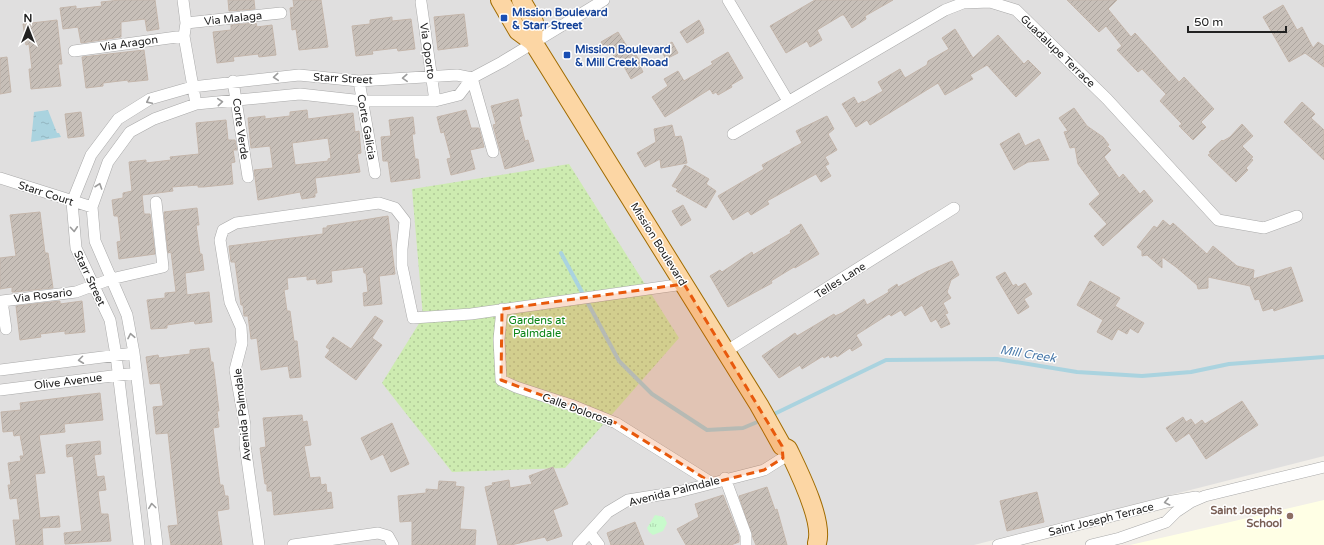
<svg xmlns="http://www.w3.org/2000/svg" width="1324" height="545" font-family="'Varela Round',sans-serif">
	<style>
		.residential { fill: #e0dfdf }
		.education { fill: #ffffe5 }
		.park { fill: url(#park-tufts) }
		.garden { fill: url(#garden-dots) }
		.water { fill: url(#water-ripples) }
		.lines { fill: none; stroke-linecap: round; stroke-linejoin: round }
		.stream { stroke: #aad3df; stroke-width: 4 }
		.building { fill: url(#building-hatch); stroke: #c4b6ab; fill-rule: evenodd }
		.street-casing { stroke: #a9a9a9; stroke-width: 12 }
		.primary-casing { stroke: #a06b00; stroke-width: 20 }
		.street { stroke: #fff; stroke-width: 11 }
		.primary { stroke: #fcd6a4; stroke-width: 18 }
		.oneway { stroke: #9c9c9c }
		.marked { fill: #e8590c; fill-opacity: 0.2; stroke: #e8590c; stroke-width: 3; stroke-dasharray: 8 5; stroke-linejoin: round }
		.transit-dot { fill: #1a4fb4; stroke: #fff; stroke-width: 1.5 }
		.education-dot { fill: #8d6e63; stroke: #fff; stroke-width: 1.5 }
		.labels { text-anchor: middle; stroke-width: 3; stroke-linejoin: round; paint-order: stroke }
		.transit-label { font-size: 11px; font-weight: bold; fill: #164399; stroke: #fff; text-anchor: start }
		.street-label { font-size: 11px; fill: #222; stroke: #fff }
		.park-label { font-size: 11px; fill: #0c8416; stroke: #fff }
		.education-label { font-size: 11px; font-weight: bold; fill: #785e54; stroke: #fff; text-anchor: end }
		.water-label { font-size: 12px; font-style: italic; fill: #4a7aab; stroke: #fff }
	</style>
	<defs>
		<pattern id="park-tufts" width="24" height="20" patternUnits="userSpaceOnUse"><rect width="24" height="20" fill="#c8facc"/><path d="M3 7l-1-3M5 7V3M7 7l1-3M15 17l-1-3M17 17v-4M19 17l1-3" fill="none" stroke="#acd6af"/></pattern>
		<pattern id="garden-dots" width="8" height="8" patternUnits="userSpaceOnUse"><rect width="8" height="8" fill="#cdebb0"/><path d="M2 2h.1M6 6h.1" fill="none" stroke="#b0c997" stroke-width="1.8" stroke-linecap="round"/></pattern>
		<pattern id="water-ripples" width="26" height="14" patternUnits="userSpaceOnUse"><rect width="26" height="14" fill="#aad3df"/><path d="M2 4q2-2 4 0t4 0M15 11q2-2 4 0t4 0" fill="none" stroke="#92b5bf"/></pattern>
		<pattern id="building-hatch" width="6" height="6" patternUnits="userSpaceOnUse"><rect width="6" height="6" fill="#c7bfb8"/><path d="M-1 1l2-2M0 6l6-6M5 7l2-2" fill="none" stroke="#aba49e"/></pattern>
	</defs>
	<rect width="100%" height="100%" fill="#f2efe9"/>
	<!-- residential -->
	<path class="residential" d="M0,0H1324V456L974,545H0Z"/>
	<!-- education -->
	<path class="education" d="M1324,500V545H1130L1187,532Z"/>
	<!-- park -->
	<path class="park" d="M655,515L664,517L667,523L663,531L653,535L649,532L647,528Z"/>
	<!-- garden -->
	<path class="garden" d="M569,164L679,338L565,468L452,472L382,383L423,317L412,189Z"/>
	<!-- water -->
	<path class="water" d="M48,110L57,133H59L61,137L31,142L34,112Z"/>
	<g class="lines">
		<!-- stream -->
		<path class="stream" d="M561,253L619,361L652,394L707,430L743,428L762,420
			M770,416L886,360L997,359L1077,372L1142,376L1191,372L1229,364L1324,357"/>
	</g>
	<!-- building -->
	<path class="building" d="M120,0H155L159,29L147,31L145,19L121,22V37L81,43L78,27L63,29L60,8L76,6V9L102,6L101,2Z
		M228,0H254L255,9L229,11Z
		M293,0H321L328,47L299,50L296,29L292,30L290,8L294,7Z
		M815,0H893L865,16L866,19L852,28L844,15H842L817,30L822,40L810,47L807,41L786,53L770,26Z
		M1067,0H1117L1108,9L1131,37L1135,33L1179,82L1184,77L1214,109L1201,122L1206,127L1193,140L1179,126L1182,124L1160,101L1166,94L1142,69L1138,72L1117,50L1122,46L1106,26L1099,32Z
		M1283,5L1297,30L1302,27L1313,48L1318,42L1324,46V67L1305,53L1289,62L1263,17Z
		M464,14L468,46L438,50L434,17Z
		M392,17V21L411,19L415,49L398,51L397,48L372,51L373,54L356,56L352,26L370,24V20Z
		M57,20L62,64H58L61,86L31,89L29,69H32L29,44L26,45L23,24Z
		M699,20L704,30L703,31L704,33L687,43L680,32Z
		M256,23L257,27L272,25L276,55L259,57L258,54L233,57L234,61L217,63L213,32L231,30V25Z
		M955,29L973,58L998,35L1024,64L1028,60L1041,73L1016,97L987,65L970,75L973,79L945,95L938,83L875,122L870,125L867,120L856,127L842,104L854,97L858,104L863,101L864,102L883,91L878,82L900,69L905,78L927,65L928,61L949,49L942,38Z
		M618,32L633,56L636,55L643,66L641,68L643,72L631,79L618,56L615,58L611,51L607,53L601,42Z
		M672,42L678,53L666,59L660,49Z
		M144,50L148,80L128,82V80L103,83V86L86,88L82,57Z
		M728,52L743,78L731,85L732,87L718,95L716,92L713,94L710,89L665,117L652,97L668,86L664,79L678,71L684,81L713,64L711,62Z
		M7,57L11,92L0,94V58Z
		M518,99L522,116L519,117L525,141L528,140L534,161L505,169L493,125L496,124L491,106Z
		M1302,102L1315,114L1311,118L1324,130V160L1284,122Z
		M1074,108L1087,126L1103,137L1109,145L1107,146L1111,150L1104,157L1119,178L1123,174L1140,194L1144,190L1153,201L1103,246L1094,236L1107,224L1089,204L1100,194L1078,164L1075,147L1070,148L1064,132L1068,131L1059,118Z
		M307,110L308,119L353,113L355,132L359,131L361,153L357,154L360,172L315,178L317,193H315V197L302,199L300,192L258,200L254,170L273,168L270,146L251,148L248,118L265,116V119L290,116V112ZM328,138L331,158L328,159V161L295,165L292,143Z
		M466,110L471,128H479L484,147L470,150L475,169L451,175L447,159L451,158L444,132L441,133L437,117Z
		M81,112L84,136L68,138L65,114Z
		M827,116L834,129L828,134L837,150L825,157L829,164L825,166L831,176L821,182L816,174L767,201L769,204L751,215L748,211L733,220L718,196L764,169L762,165L802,143L796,131Z
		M413,117L415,134H412L415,159H418L420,178L391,182L388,161H383L381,137L391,136L389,120Z
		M226,120L228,140H235L237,150H233L235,162L231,163L233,184L203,187H198V185L172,187L173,191L142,195L144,214H150L155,254L119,259L117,242L121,241L118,216H114L112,200L123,198V193L132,191L129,162L146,160V163L171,160L170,157L199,154L196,123Z
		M1242,124L1253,136L1242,146L1253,157L1251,158L1253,160L1246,168L1248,170L1236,182L1208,155L1211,153L1209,152L1222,140L1223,141L1230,137Z
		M672,125L675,137L681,136L683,142L687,163L661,168L660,159L645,167L637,153L656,142L654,129Z
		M1019,133L1025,146L1039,139L1049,160L1028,162L1014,170L1000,144Z
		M685,165L709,179L706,184L716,191L706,208L676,191L678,189L672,186Z
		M683,205L691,220L681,226L672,211Z
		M197,208L199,225H196L200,254H202L204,270L185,273L187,295L209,292L212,322L195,324L194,321L167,325V328L151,329L147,300L165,298V293L176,292L171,252L168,253L164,212Z
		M40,212L45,253H48L53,288L14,292H12V287L0,289V258L16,256L10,215Z
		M388,216L395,274L379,276L382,304L364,306L363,293L368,292L366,273H364L363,267L331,271L332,282L317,284L316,279L307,280V276L287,278L288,289L284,290L287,311H290L294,341H297L301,377L290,378L288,366L261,370L257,338L251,339L248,316H244L243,305H241L235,262H231L229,246L323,234V228H327V226Z
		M1163,220L1170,226L1173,223L1207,254L1213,246L1237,266L1254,270L1253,279L1291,267L1303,301L1274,311L1273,308L1263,311L1259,299L1255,300L1250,286L1208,277V288L1198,289L1197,285L1176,267L1162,257V268L1147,255L1142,256V251L1137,247L1154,226L1157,228Z
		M801,224L819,254L795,268L794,267L771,281L772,283L728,307L710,276L720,270L722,272L752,252L753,255L791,233L790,231Z
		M952,261L959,275L951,280L947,292L951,298L943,303L948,313L945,314L950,324L941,328L936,319L931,322L922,305L905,316L901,310L891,316L889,314L856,335L862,345L852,351L850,348L837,357L836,355L830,358L829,355L824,358L823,356L802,369L800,365L779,378L762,356L795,333L797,336L834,314L835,316L842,313L864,299L867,305L889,292L888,290L897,284L898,287L926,272Z
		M1005,272L1013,286L1016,284L1018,287L1025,283L1032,294L1024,299L1029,307L1018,314L996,277Z
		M1090,281L1120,298L1115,306L1144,323L1138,333L1130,328L1127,334L1118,329L1112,340L1097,332L1103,320L1077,305Z
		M60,301V304L82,301L85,332L65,334V331L40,334L41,337L20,340L16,306Z
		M375,316L383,321L372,338L382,345L356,380L325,357L330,350L326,347L333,337L351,349Z
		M209,348L211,362H213L219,411H217L219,427L213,428L220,485H223L225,496H228L229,509L217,511L222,545H171L168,526L178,525L168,433L156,434L153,407L163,406V403L160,383L150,384L146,357L158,355L159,358L190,354V350Z
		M100,393L103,420L64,424L65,432L39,435L45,473L35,474L40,518L59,516L60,527L42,528L43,545H16L13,520H20L17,498L10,499L8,485H11L8,463L21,461L20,456H24L20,435L14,436L13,431L3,432L1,412L21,410L20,403Z
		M1242,401L1258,425L1206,459L1189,433L1176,442L1166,428L1183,417L1186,422L1191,419L1195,425L1202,420L1205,424Z
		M302,415L303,422L307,421L311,445L304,446L310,478L320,477L321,485L326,484L327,493L331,492L333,508L274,515L272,491H267V484H265L260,448L266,447L263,418Z
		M392,423L409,464L391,472L383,454L371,460L361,438Z
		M100,441L101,454L94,455L97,477L104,476L106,490L98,491L101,514H108L111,541L65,544L64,533L82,531L73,456L67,457L66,445Z
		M553,467L568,504L553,510L562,536L547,541L545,537L511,545H498L485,487L493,485L492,483L509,480L510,488L532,484L529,476Z
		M439,481L456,482L455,486L464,487L460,529L476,530L475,545H412V521L400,522L398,496L426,493V489L438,490Z
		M767,487L775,510L777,509L787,545H756L753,538L739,496Z
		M1037,492L1044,522L1007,531L1000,501Z
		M723,495L739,536V542L731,545H686L677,529L699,517L695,504Z
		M635,522L644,545H611L607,533Z"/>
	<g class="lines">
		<!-- street casing -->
		<g class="street-casing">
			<path id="street" d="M183,0L186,23L184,36L196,104
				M728,0L788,101
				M421,2L435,101
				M186,23L281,13
				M74,51L184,36
				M472,78L493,152
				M233,81L248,177
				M359,81L375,173
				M733,134L945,10L963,3L990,2L1016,10L1107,99L1218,220L1264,228L1297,216
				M0,178L92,207
				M502,309L499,339L501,380L516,387L574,406L616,423L712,483
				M6,329L2,301L76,292L111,279L163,267L156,202
				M725,352L954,208
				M0,370L134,353
				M0,390L136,373
				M725,478L746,535V545
				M590,533L599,545
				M139,545L116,355L110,320L76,248L72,202L91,155L118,119L150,99L192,87L299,75L359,81L457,75L472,78
				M157,545L134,353L127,315L95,241L92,207L108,162L130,132L154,119L196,104L300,94L363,101H435L459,95L472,78L502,62L604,0
				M259,545L245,445V425L235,370L242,343L241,327L230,302L220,240L223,230L236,223L379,203L395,208L405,221L402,249V266L413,318L471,314L684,284
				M293,545L378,533L388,536L393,545
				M578,545L608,512L628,500L678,492L764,470L783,458
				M998,545L1167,502L1196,497
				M1091,545L1120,538L1166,522L1176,512L1191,502L1205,496L1324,467"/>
		</g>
		<!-- primary casing -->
		<g class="primary-casing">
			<path id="primary" d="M500,0L518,31L533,42L759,405L782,446L788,449C798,470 824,521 817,543
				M521,0L534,22L533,42"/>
		</g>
		<!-- street -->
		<use href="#street" class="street"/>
		<!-- primary -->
		<use href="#primary" class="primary"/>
	</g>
	<!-- one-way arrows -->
	<defs><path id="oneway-chevron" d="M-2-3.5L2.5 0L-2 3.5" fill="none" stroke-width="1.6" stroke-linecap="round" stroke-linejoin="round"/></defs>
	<g class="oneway">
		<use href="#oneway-chevron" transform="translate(276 77) rotate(175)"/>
		<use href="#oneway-chevron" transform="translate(405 78) rotate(177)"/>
		<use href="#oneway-chevron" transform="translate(149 101) rotate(154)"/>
		<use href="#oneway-chevron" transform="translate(220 102) rotate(-5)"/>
		<use href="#oneway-chevron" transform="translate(99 186) rotate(-71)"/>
		<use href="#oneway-chevron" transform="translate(74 229) rotate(86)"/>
		<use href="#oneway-chevron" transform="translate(131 336) rotate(-101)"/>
		<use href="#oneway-chevron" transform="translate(81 360) rotate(173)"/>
		<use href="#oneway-chevron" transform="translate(1167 502) rotate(167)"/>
		<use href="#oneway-chevron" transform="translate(152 506) rotate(-97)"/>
	</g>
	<!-- marked area -->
	<path class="marked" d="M684,284L782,446L783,458L764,470L712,483L616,423L501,380L502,309Z"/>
	<!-- markers -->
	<g class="transit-dot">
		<rect x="500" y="14" width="8" height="8" rx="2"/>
		<rect x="563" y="51" width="8" height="8" rx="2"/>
	</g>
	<circle class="education-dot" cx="1290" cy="516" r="4"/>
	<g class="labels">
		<!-- transit labels -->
		<g class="transit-label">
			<text x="512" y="16">Mission Boulevard<tspan x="512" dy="13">&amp; Starr Street</tspan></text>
			<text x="575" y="53">Mission Boulevard<tspan x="575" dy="13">&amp; Mill Creek Road</tspan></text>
		</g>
		<!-- street labels -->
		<g class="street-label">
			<text transform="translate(233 18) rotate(-6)" y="4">Via Malaga</text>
			<text transform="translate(129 43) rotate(-8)" y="4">Via Aragon</text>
			<text transform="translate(428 51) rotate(82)" y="4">Via Oporto</text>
			<text transform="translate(1058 51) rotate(44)" y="4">Guadalupe Terrace</text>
			<text transform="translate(343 78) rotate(3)" y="4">Starr Street</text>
			<text transform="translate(367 127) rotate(80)" y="4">Corte Galicia</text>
			<text transform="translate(241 129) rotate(82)" y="4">Corte Verde</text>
			<text transform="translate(46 193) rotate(18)" y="4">Starr Court</text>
			<text transform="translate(659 244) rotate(58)" y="4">Mission Boulevard</text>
			<text transform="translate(90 278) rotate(65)" y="4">Starr Street</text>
			<text transform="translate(840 280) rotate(-32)" y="4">Telles Lane</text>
			<text transform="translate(43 295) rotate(-7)" y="4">Via Rosario</text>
			<text transform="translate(68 381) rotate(-7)" y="4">Olive Avenue</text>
			<text transform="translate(578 409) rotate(20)" y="4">Calle Dolorosa</text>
			<text transform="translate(242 415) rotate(-96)" y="4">Avenida Palmdale</text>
			<text transform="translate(674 491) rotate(-14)" y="4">Avenida Palmdale</text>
			<text transform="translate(1101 519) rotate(-14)" y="4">Saint Joseph Terrace</text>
		</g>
		<!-- park labels -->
		<g class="park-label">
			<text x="537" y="324">Gardens at<tspan x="537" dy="13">Palmdale</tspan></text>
		</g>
		<!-- education labels -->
		<g class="education-label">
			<text x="1282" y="514">Saint Josephs<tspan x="1282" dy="13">School</tspan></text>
		</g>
		<!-- water labels -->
		<g class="water-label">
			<text transform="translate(1028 354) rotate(9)" y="4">Mill Creek</text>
		</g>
	</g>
	<!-- north arrow -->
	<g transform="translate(28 28)" stroke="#ffffff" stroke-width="3" paint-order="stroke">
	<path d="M0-3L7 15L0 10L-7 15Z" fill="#222222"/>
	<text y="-6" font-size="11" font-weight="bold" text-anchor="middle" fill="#222222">N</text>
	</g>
	<!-- scale -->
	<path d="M1188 26v6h98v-6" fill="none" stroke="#222222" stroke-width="2"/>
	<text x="1194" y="26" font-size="12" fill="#222222" stroke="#ffffff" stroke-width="3" paint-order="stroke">50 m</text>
</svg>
